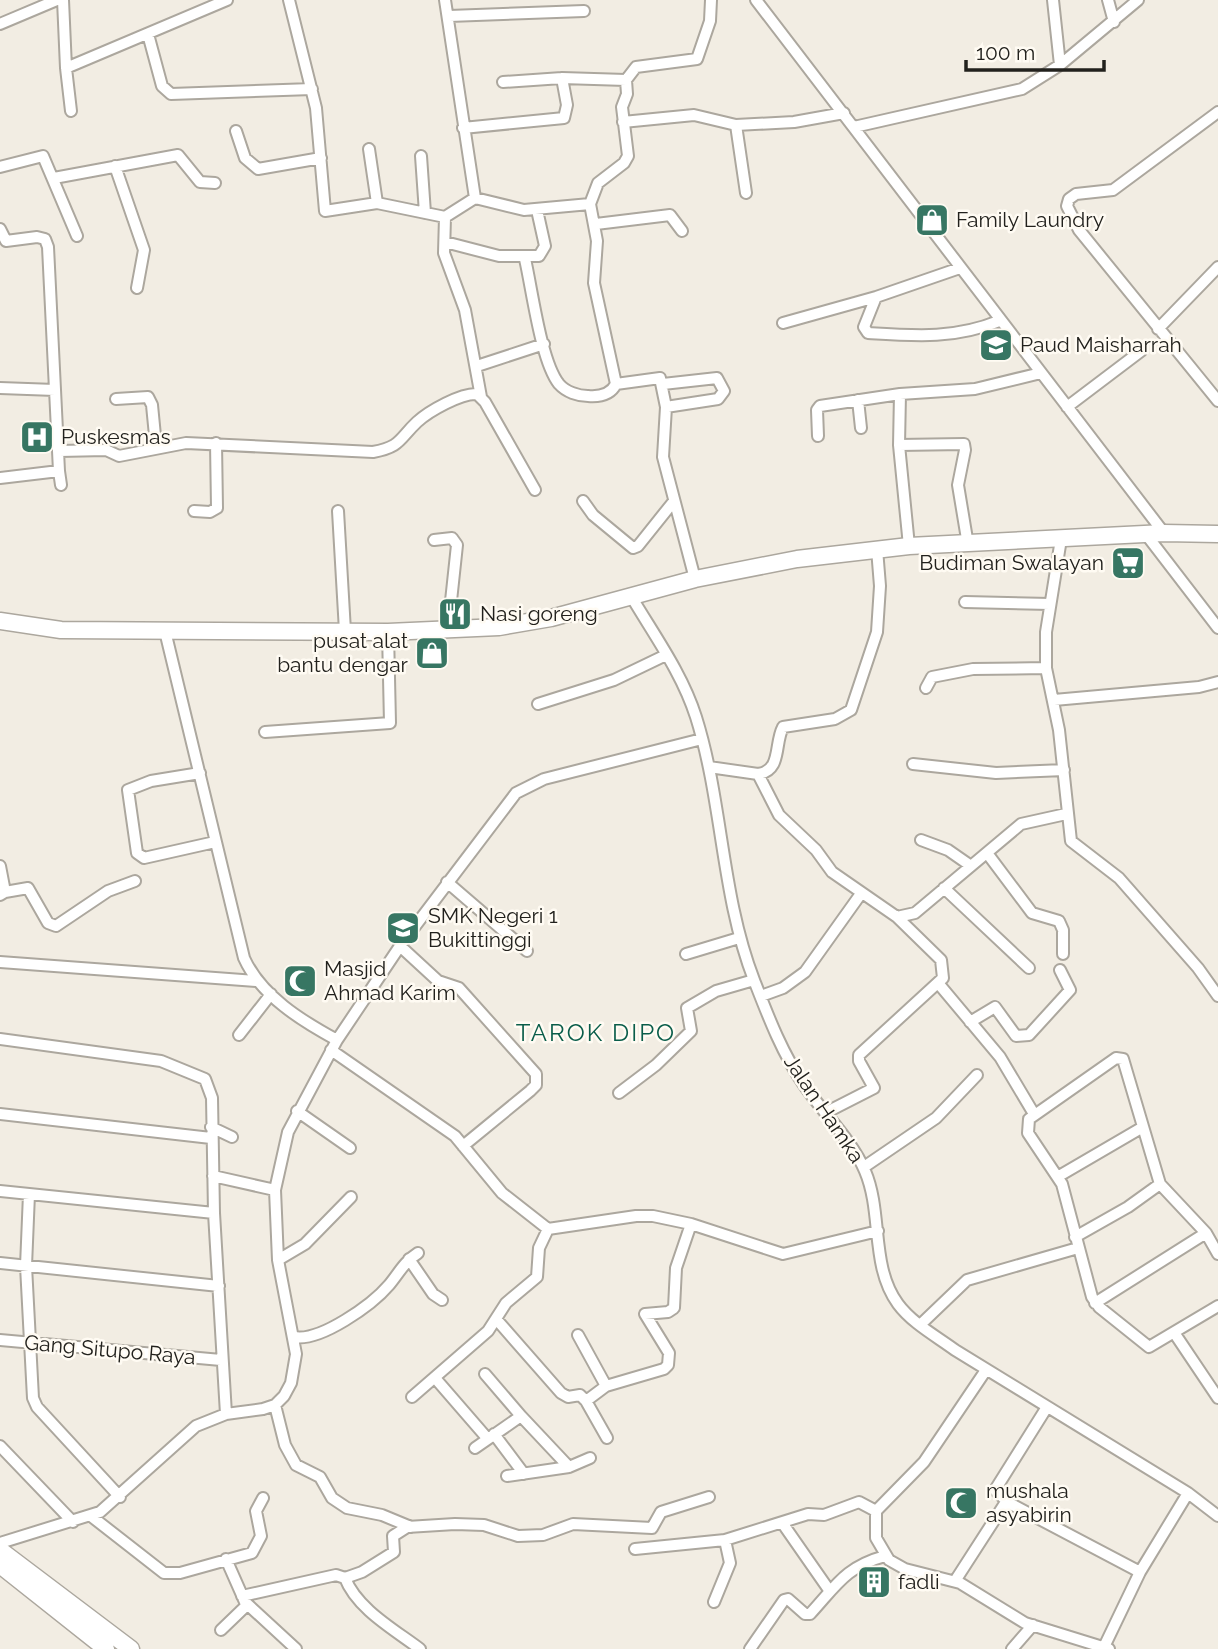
<svg xmlns="http://www.w3.org/2000/svg" width="1218" height="1649" font-family="Raleway,sans-serif">
	<style>
		.lines { fill: none; stroke-linecap: round; stroke-linejoin: round }
		.minor-casing { stroke: #aca79e; stroke-width: 14 }
		.highway-casing { stroke: #aca79e; stroke-width: 19 }
		.minor { stroke: #fff; stroke-width: 10 }
		.highway { stroke: #fff; stroke-width: 16 }
		.labels { text-anchor: middle; stroke-width: 5; stroke-linejoin: round; paint-order: stroke }
		.poi-label { font-size: 21px; fill: #22211d; stroke: #fffbf3; text-anchor: start }
		.street-label { font-size: 21px; fill: #22211d; stroke: #fffbf3 }
		.quarter-label { font-size: 24px; letter-spacing: 2px; fill: #0a5d4a; stroke: #fffbf3 }
	</style>
	<rect width="100%" height="100%" fill="#f2ede3"/>
	<g class="lines">
		<!-- minor casing -->
		<g class="minor-casing">
			<path id="minor" d="M63,0L66,68L71,111
				M289,0L316,108L325,211L377,203L445,217L475,198
				M445,0L475,198L524,210L590,204
				M756,0L1164,533
				M1053,0L1060,65
				M1108,0L1114,22
				M449,16L584,11
				M0,24L57,0
				M148,34L162,86L171,94L312,89
				M66,68L227,0
				M503,82L562,78L626,80
				M1218,112L1113,190L1076,194L1069,199L1067,206L1079,230L1218,401
				M623,122L694,115L736,125L794,122L844,113
				M736,125L746,193
				M854,127L1022,89L1060,65L1138,0
				M463,128L564,118L567,105L562,78
				M236,131L245,158L258,169L321,158
				M369,149L377,203
				M421,156L425,213
				M115,166L144,250L137,288
				M0,167L43,156L77,236
				M54,178L178,155L200,182L215,183
				M445,217L444,253L465,310L481,397
				M596,224L670,215L682,231
				M0,229L6,241L37,237L45,239L48,247L59,471
				M445,242L499,256H539L545,246L537,210
				M525,259C532,289 541,362 559,384C566,392 578,396 588,396C600,397 611,394 616,384
				M876,297L864,327L868,333C916,336 955,339 999,321
				M783,323L876,297L960,268
				M1158,329L1218,267
				M477,366L544,344
				M663,384L717,378L724,391L718,399L666,407
				M0,388L55,390
				M116,399L148,397L152,405L156,446
				M858,400L861,428
				M1067,407L1141,351
				M818,436L817,410L820,406L900,394
				M899,445L964,444L965,450L958,485L968,545
				M59,451L106,450L119,456L186,443L373,452C401,447 399,439 417,422C429,411 461,393 477,394L485,402L535,490
				M0,478L59,471L61,485
				M583,501L593,515L633,548L638,546L674,501
				M194,511L210,512L217,508L216,443
				M338,511L345,631
				M1145,533L1218,628
				M1061,539L1046,632V668L1059,730L1071,841L1119,878L1198,968L1218,996
				M434,540L452,538L457,545L448,629
				M909,546L899,445L900,394L975,389L1041,373
				M695,579L663,457L666,407L660,378L616,384L594,283L597,241L590,204L598,183L624,163L628,156L622,107L627,94L626,80L636,67L697,59L710,21L711,0
				M631,596C654,635 682,673 696,717C723,803 721,895 754,980C768,1016 782,1053 804,1085C823,1113 852,1140 865,1171C883,1213 870,1266 898,1304C912,1323 936,1336 955,1350L1188,1493L1218,1516
				M965,602L1050,604
				M165,631L244,958C261,996 302,1021 337,1040
				M926,688L932,677L973,669L1046,668
				M1054,700L1199,687L1218,682
				M538,704L614,680L666,655
				M265,732L390,723L388,632
				M913,764L996,773L1064,770
				M709,767L758,774L779,815L816,850L832,872L897,917L915,913L1021,824L1066,814
				M200,773L151,781L128,790L137,853L144,858L215,842
				M758,774C782,771 774,744 783,727L835,719L851,710L877,632L880,586L877,549
				M921,840L948,850L971,866
				M987,853L1032,913L1059,921L1063,930V954
				M0,866L5,892L0,895
				M447,882L527,951
				M944,888L1029,968
				M5,892L28,888L48,923L56,926L108,891L135,881
				M400,946L438,981L459,988L536,1074V1085L530,1091L463,1146
				M686,954L739,938
				M0,962L256,981
				M938,983L1000,1057L1034,1114
				M761,996L783,988L805,972L860,895
				M970,1022L995,1007L1016,1036L1029,1035L1070,990L1060,970
				M239,1035L271,994
				M0,1039L161,1061L205,1079L212,1098L214,1213L0,1191
				M331,1050L455,1136L502,1193L548,1229L539,1248L537,1277L506,1303L488,1331L412,1397
				M619,1093L656,1065L691,1031L687,1008L716,991L754,980
				M297,1111L350,1148
				M825,1113L874,1088L859,1061V1055L943,978L941,960L897,917
				M0,1114L211,1138
				M211,1127L232,1137
				M864,1167L936,1118L977,1075
				M213,1176L275,1190
				M1059,1176L1143,1127
				M29,1194L26,1266L33,1398L37,1407L120,1497
				M214,1213L226,1414
				M548,1229L636,1216H653L691,1224
				M1075,1237L1128,1207L1160,1184
				M1218,1254L1206,1233L1160,1184L1123,1059L1116,1058L1029,1119L1028,1133L1062,1184L1092,1297L1099,1307L1149,1347L1218,1306
				M409,1259L433,1294L442,1300
				M278,1260L305,1244L351,1197
				M0,1263L219,1286
				M1095,1303L1206,1233
				M497,1320L561,1393L568,1397L580,1395L586,1401
				M920,1325L967,1280L1078,1248
				M1175,1334L1218,1398
				M578,1335L606,1386
				M294,1337C320,1342 372,1305 389,1285C399,1273 404,1262 418,1253
				M0,1340L221,1360
				M986,1370L924,1462L876,1511V1538L889,1560L905,1569L960,1583L1025,1623L1109,1649
				M435,1378L487,1438
				M275,1405L285,1445L296,1465L320,1477L332,1498L347,1508L382,1515L411,1527
				M521,1416L569,1467
				M494,1434L524,1474
				M607,1438L586,1401L606,1386L664,1369L668,1365L669,1353L645,1314L668,1312L674,1308L676,1268L691,1224L783,1254L878,1231
				M0,1446L73,1522
				M475,1448L521,1416L485,1374
				M507,1476L569,1467L590,1458
				M1009,1503L995,1490L1047,1407
				M91,1516L164,1573H180L252,1553L261,1536L256,1511L263,1498
				M783,1524L829,1590
				M0,1543L100,1512L196,1426L226,1414L263,1409L275,1405L284,1396L291,1383L296,1354L278,1260L275,1190L288,1132L337,1040L400,946L516,793L544,779L702,739
				M635,1549L725,1540L808,1514L824,1515L859,1502L876,1511
				M226,1559L245,1602L296,1649
				M345,1578C357,1609 395,1630 420,1649
				M955,1581L1004,1505L1009,1503L1140,1572
				M242,1596L336,1575L345,1578L362,1572L394,1552L393,1536L407,1527L455,1524L484,1525L518,1536L543,1535L573,1524L652,1528L661,1512L709,1497
				M714,1602L730,1563L725,1540
				M221,1630L247,1605
				M1104,1647L1140,1572L1188,1493
				M750,1649L784,1600L788,1599L805,1614H810C836,1586 845,1567 885,1556
				M1012,1649L1033,1625"/>
		</g>
		<!-- highway casing -->
		<g class="highway-casing">
			<path id="highway" d="M0,621L61,630L388,632L499,627L551,618L695,579L797,559L909,546L1164,533L1218,534
				M0,1550L131,1649
				M0,1565L106,1649"/>
		</g>
		<!-- minor -->
		<use href="#minor" class="minor"/>
		<!-- highway -->
		<use href="#highway" class="highway"/>
	</g>
	<!-- icons -->
	<defs>
		<g id="shop-square" transform="scale(1.75)"><rect x="-9" y="-9" width="18" height="18" rx="4" fill="#377663" stroke="#fffbf3"/><path d="M-5-2.5h2.3a2.7 3.5 0 0 1 5.4 0H5L5.5 6h-11ZM-1.5-2.5h3a1.5 2.3 0 0 0-3 0Z" fill="#fff"/></g>
		<g id="school-square" transform="scale(1.75)"><rect x="-9" y="-9" width="18" height="18" rx="4" fill="#377663" stroke="#fffbf3"/><path d="M0-5L7-2L0 1L-7-2ZM-4 1L0 2.5L4 1V4Q0 6-4 4Z" fill="#fff"/></g>
		<g id="hospital-square" transform="scale(1.75)"><rect x="-9" y="-9" width="18" height="18" rx="4" fill="#377663" stroke="#fffbf3"/><path d="M-5-5h3v3.5h4V-5h3V5h-3V1.5h-4V5h-3Z" fill="#fff"/></g>
		<g id="supermarket-square" transform="scale(1.75)"><rect x="-9" y="-9" width="18" height="18" rx="4" fill="#377663" stroke="#fffbf3"/><path d="M-6-5.5h2.5l.6 2H6L4.5 2H-2.5L-4.4-4H-6ZM-1.5 3.2a1.3 1.3 0 1 0 .1 0ZM3 3.2a1.3 1.3 0 1 0 .1 0Z" fill="#fff"/></g>
		<g id="restaurant-square" transform="scale(1.75)"><rect x="-9" y="-9" width="18" height="18" rx="4" fill="#377663" stroke="#fffbf3"/><path d="M-5-6h1v4h1v-4h1v4h1v-4h1v5L-1.5 .5V6h-2V.5L-5-1ZM5-6V6H3V1.5H1.5Q1.5-4 5-6Z" fill="#fff"/></g>
		<g id="mosque-square" transform="scale(1.75)"><rect x="-9" y="-9" width="18" height="18" rx="4" fill="#377663" stroke="#fffbf3"/><path d="M3.5-4.9A6 6 0 1 0 3.5 4.9A5 5 0 1 1 3.5-4.9Z" fill="#fff"/></g>
		<g id="building-square" transform="scale(1.75)"><rect x="-9" y="-9" width="18" height="18" rx="4" fill="#377663" stroke="#fffbf3"/><path d="M-4-6H4V6H1V3H-1V6H-4ZM-2.5-4.3h1.7v1.8h-1.7ZM.8-4.3h1.7v1.8H.8ZM-2.5-1h1.7V.8h-1.7ZM.8-1h1.7V.8H.8Z" fill="#fff"/></g>
	</defs>
	<g fill-rule="evenodd">
		<use href="#shop-square" x="932" y="220"/>
		<use href="#school-square" x="996" y="345"/>
		<use href="#hospital-square" x="37" y="437"/>
		<use href="#supermarket-square" x="1128" y="563"/>
		<use href="#restaurant-square" x="455" y="614"/>
		<use href="#shop-square" x="432" y="653"/>
		<use href="#school-square" x="403" y="928"/>
		<use href="#mosque-square" x="300" y="981"/>
		<use href="#mosque-square" x="961" y="1503"/>
		<use href="#building-square" x="874" y="1582"/>
	</g>
	<g class="labels">
		<!-- poi labels -->
		<g class="poi-label">
			<text x="956" y="227">Family Laundry</text>
			<text x="1020" y="352">Paud Maisharrah</text>
			<text x="61" y="444">Puskesmas</text>
			<text x="1104" y="570" text-anchor="end">Budiman Swalayan</text>
			<text x="480" y="621">Nasi goreng</text>
			<text x="408" y="648" text-anchor="end">pusat alat<tspan x="408" dy="24">bantu dengar</tspan></text>
			<text x="428" y="923">SMK Negeri 1<tspan x="428" dy="24">Bukittinggi</tspan></text>
			<text x="324" y="976">Masjid<tspan x="324" dy="24">Ahmad Karim</tspan></text>
			<text x="986" y="1498">mushala<tspan x="986" dy="24">asyabirin</tspan></text>
			<text x="898" y="1589">fadli</text>
		</g>
		<!-- street labels -->
		<g class="street-label">
			<text transform="translate(824 1109) rotate(56)" y="7">Jalan Hamka</text>
			<text transform="translate(110 1350) rotate(5)" y="7">Gang Situpo Raya</text>
		</g>
		<!-- quarter labels -->
		<g class="quarter-label">
			<text x="596" y="1041">TAROK DIPO</text>
		</g>
	</g>
	<!-- scale -->
	<path d="M966 60v10h138v-10" fill="none" stroke="#22211d" stroke-width="3.5"/>
	<text x="976" y="60" font-size="21" fill="#22211d" stroke="#fffbf3" stroke-width="5" paint-order="stroke">100 m</text>
</svg>
